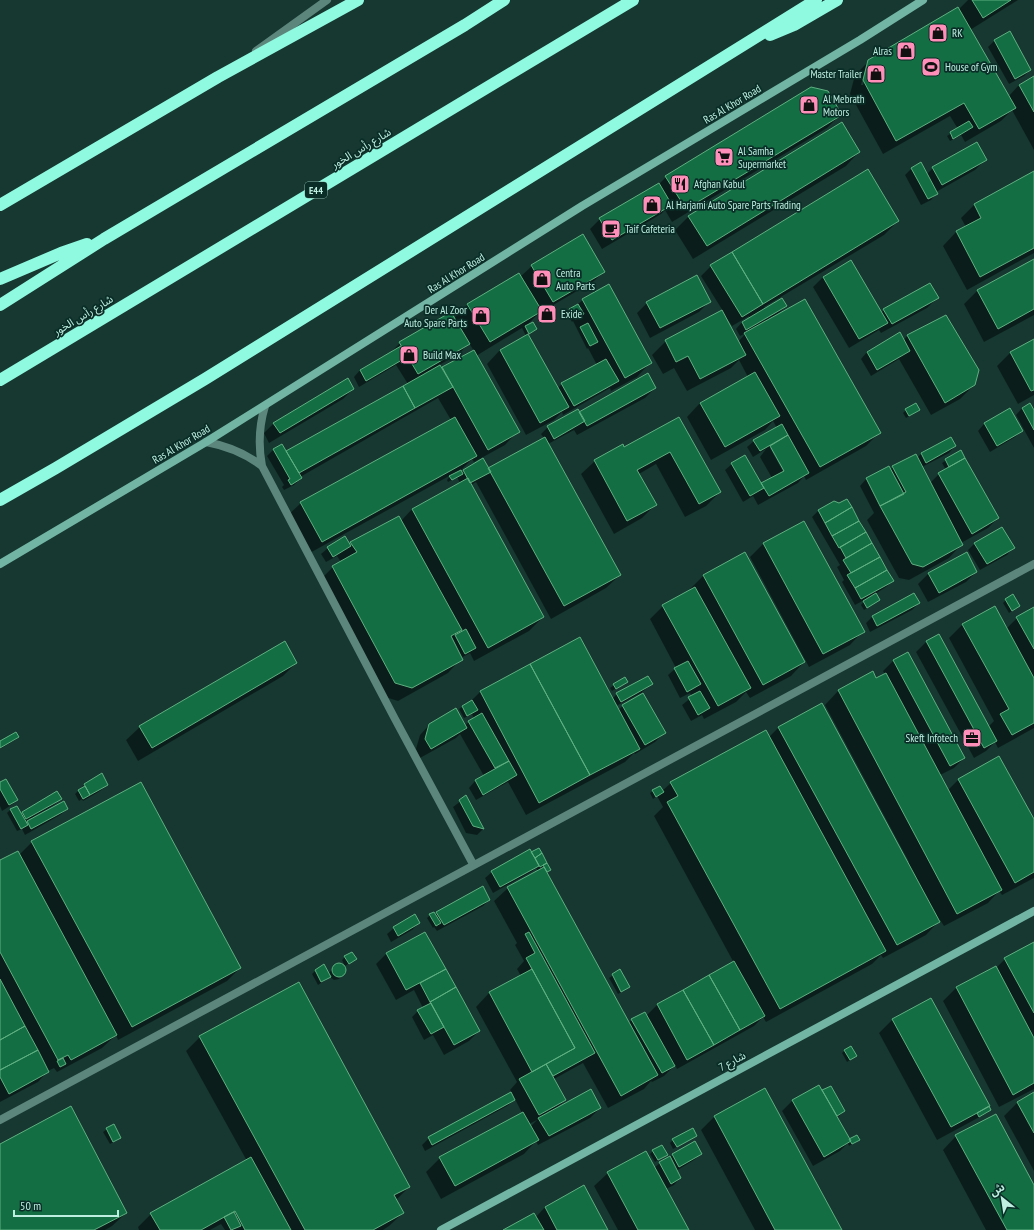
<svg xmlns="http://www.w3.org/2000/svg" width="1034" height="1230" font-family="'PT Sans Narrow','Noto Sans Arabic',sans-serif">
	<style>
		.shadow { fill: #0007; fill-rule: evenodd }
		.building { fill: #136e43; stroke: #5fb081 }
		.lines { fill: none; stroke-linecap: round; stroke-linejoin: round }
		.street { stroke: #5c857b; stroke-width: 8 }
		.secondary { stroke: #72b5a4; stroke-width: 8 }
		.highway { stroke: #8ffae0; stroke-width: 12 }
		.labels { text-anchor: middle; stroke-width: 3.5; stroke-linejoin: round; paint-order: stroke }
		.shield { fill: #0a2e27; stroke: #87b4a8; stroke-width: 1 }
		.shield-label { font-size: 10px; font-weight: bold; fill: #bdeee0 }
		.poi-label { font-size: 11px; fill: #bdeee0; stroke: #0a2e27; text-anchor: start }
		.street-label { font-size: 11px; fill: #bdeee0; stroke: #0a2e27 }
	</style>
	<rect width="100%" height="100%" fill="#163831"/>
	<!-- shadow -->
	<path class="shadow" d="M968,0H1018L970,30L1008,97L1019,85L1034,77V150L1012,110L1001,121L965,142L961,135L950,141L947,136L958,129L950,116L883,154L850,94L855,75L869,61L959,9ZM866,66H868L863,85H861Z
		M1009,32L1030,70L1024,76L1009,84L988,47L994,41Z
		M840,115L827,128L672,222L665,210L661,214L602,249L590,229L600,219L659,184L666,177Z
		M859,152L846,166L693,259L675,230L689,216Z
		M985,160L975,170L936,192L937,193L931,200L921,205L905,175L911,169L921,164L927,174L933,168Z
		M1034,172V253L967,290L943,246L956,232L966,227L961,218L974,205Z
		M898,221L884,235L764,307L765,309L786,306L777,315L879,433L866,446L806,480L804,476L798,483L758,505L753,496L743,502L725,470L732,464L761,485L772,478L760,457L766,449L753,457L747,447L754,441L777,428L773,421L765,430L711,460L687,417L700,403L748,377L739,360L731,368L687,391L674,368L663,374L652,355L666,341L723,311L701,276L711,266ZM749,316L750,318L742,322L736,329L740,336L746,333L738,342L726,319H727L732,326ZM770,448H772L787,474L785,475Z
		M1034,260V315L984,342L964,304L977,291Z
		M532,266L604,271L594,281L543,311L542,310L527,325L536,329L528,335L557,389L562,384L597,365L588,348L587,349L573,321L572,322L567,313L583,300L650,363L637,377L611,391L610,388L563,415L562,412L554,420L526,435L487,364L500,350L526,336L522,328L476,356L518,431L505,445L474,462L472,459L460,471L461,473L464,470L488,469L544,438L541,434L548,427L579,413L655,388L645,398L577,435L574,430L548,444L620,575L606,588L551,619L476,482L471,485L543,617L529,631L474,661L470,653L461,658V659L448,673L398,701L382,696L319,581L333,567L341,562L337,556L326,562L321,554L328,548L349,545L401,521L412,509L460,483L457,477L448,482L447,480L451,475L308,554L287,516L301,503L451,420L438,398L300,477L301,478L294,485L284,490L282,487L284,485L267,456L274,449L286,452L408,384L396,365L359,387L354,377L360,370L390,353L400,343L454,318L468,304L520,277ZM469,343L474,351L442,369L439,365L459,354Z
		M823,277L881,313L884,310L937,298L927,308L881,333L879,330L849,348L813,287Z
		M709,302L699,312L650,338L637,313L647,303Z
		M945,316L974,385L960,399L931,415L899,359L871,376L861,359L867,352L899,334L903,341L907,336Z
		M1034,340V395L1018,404L997,366L1010,353Z
		M353,389L343,399L269,443L264,433L274,423Z
		M1030,404L1034,412V448L1016,415L1022,408Z
		M906,410H919L906,418L903,413Z
		M1010,410L1022,431L1015,437L990,452L978,431L984,424Z
		M679,418L720,492L706,506L685,517L656,464L639,474L655,505L642,518L614,534L581,474L595,461L624,448Z
		M951,439L955,446L949,453L922,467L930,483L939,474L946,470L942,463L960,451L998,518L988,528L961,543L962,544L949,558L909,580L899,578L867,520L874,513L860,486L866,479L889,467L890,470L893,467L917,458L921,454Z
		M846,500L893,580L886,587L875,594L878,600L864,610L861,605L866,599L855,605L842,582L844,580L837,567L840,565L812,517L818,511L834,502L839,504Z
		M804,522L863,631L850,645L809,667L750,557L763,544Z
		M975,543L1013,548L1007,555L980,570L968,550Z
		M966,554L976,572L966,582L928,602L918,584L928,574Z
		M704,575L804,662L791,676L750,698L746,692L736,702L704,719L702,715L691,721L682,705L692,697L690,693L680,698L668,675L676,668L650,619L663,606L691,590L690,589Z
		M914,595L919,603L912,610L870,632L866,623L872,617Z
		M1006,600L1019,606L1009,613L1003,603Z
		M994,607L1006,629L1017,618L1034,608V728L998,748L995,742L986,751L974,758L916,652L926,642L939,635L988,727L994,721L949,638L962,625Z
		M580,638L612,699L617,694L652,684L642,692L665,732L655,742L635,754L634,753L625,762L526,815L508,782L476,800L469,788L475,781L484,776L460,734L456,738L420,758L416,749L420,735L430,724L465,725L474,719L472,714L464,718L459,709L470,702L480,692ZM641,693L642,694L623,706L618,710L616,706Z
		M907,654L964,758L954,768L940,775L948,790L959,779L1034,821V878L1002,895L999,891L988,903L944,926L940,920L926,935L883,958L881,955L872,964L766,1022L763,1017L754,1026L677,1069L675,1065L664,1076L652,1082L651,1081L644,1089L608,1108L583,1063L554,1079L565,1100L557,1108H600L590,1118L538,1145L536,1141L524,1154L441,1199L426,1172L440,1158L522,1113L515,1099L507,1106L425,1151L422,1145L429,1138L512,1093L510,1090L517,1082L476,1007L489,993L521,976L517,969L524,961L515,945L517,943L494,901L508,888L538,871L536,868L531,872L493,893L485,878L492,872L530,851L550,870L547,872L628,1023L632,1020L646,1016L657,1005L734,963L654,816L663,807L657,796L653,799L650,793L653,791H662L671,783L769,737L778,728L821,704L907,863L909,862L825,705L838,691L872,673L876,680L885,675L883,671L893,661ZM537,1120L530,1127L529,1124Z
		M296,663L283,676L138,761L126,740L140,727Z
		M624,678L626,682L612,691L610,688Z
		M18,737L15,740L0,749V742Z
		M101,775L107,785L100,791L83,801L82,799L79,801L75,794L84,785Z
		M0,783L17,800L10,806L2,811L0,806Z
		M57,793L60,799L54,805L33,817L34,819L67,809L60,815L25,835L22,829L17,831L7,813L10,810L16,807L20,814ZM31,818V819L26,824L25,822Z
		M466,797L483,829L477,835L466,833L453,807Z
		M32,842L240,968L227,981L118,1040L116,1035L102,1048L57,1072L54,1068L48,1071L38,1082L0,1102V862L19,855Z
		M489,900L483,906L437,931L434,927L433,928L427,918L430,915H435L437,913Z
		M419,923L412,930L391,942L387,934L394,928Z
		M425,933L479,1031L469,1041L444,1055L433,1035L424,1040L412,1017L418,1011L423,1008L414,990L396,1000L376,964L386,954Z
		M1034,943V1089L999,1107L943,1001L956,988L996,968L1005,959Z
		M345,957L355,959L345,966L342,960Z
		M340,964L344,967L345,971L339,979L334,980L330,977L318,985L312,974L315,971L324,966L328,974L336,965Z
		M620,971L629,987L618,994L609,978Z
		M892,1020L990,1110L987,1113L937,1140L879,1033Z
		M200,1037L409,1187L396,1200L403,1213L389,1226L383,1230H225L221,1224L210,1230H139L138,1227L151,1214L247,1161L186,1051Z
		M845,1050L856,1056L847,1062L842,1053Z
		M819,1086L822,1092L823,1091L844,1111L837,1118L849,1140L859,1139L849,1146L848,1143L840,1151L813,1166L782,1111L792,1101Z
		M1034,1094V1171L1004,1116L1017,1103Z
		M715,1116L840,1230H755L701,1130Z
		M113,1125L120,1138L110,1144L103,1132Z
		M696,1136L673,1149L670,1143L673,1140Z
		M956,1136L1034,1187V1230H986L943,1150Z
		M694,1142L701,1154L694,1160L676,1171L680,1178L674,1185L666,1189L687,1230H618L594,1186L608,1173L654,1168L660,1163Z
		M0,1145L126,1213L112,1226L105,1230H0Z
		M653,1151L666,1154L655,1162L650,1154Z
		M584,1187L607,1230H505L536,1217L545,1207Z"/>
	<!-- building -->
	<path class="building" d="M972,0H1011L983,18Z
		M958,7L1016,108L979,129L964,103L896,141L863,80L868,60Z
		M1010,31L1031,70L1015,79L994,40Z
		M1034,76V112L1019,85Z
		M811,87L828,91L842,115L686,209L665,176Z
		M969,121L973,127L953,139L950,132Z
		M842,122L860,152L707,246L688,216Z
		M977,142L987,160L942,185L932,167Z
		M921,162L938,194L928,199L911,168Z
		M868,169L899,221L763,304L732,252Z
		M1034,171V248L980,277L956,231L981,218L974,204Z
		M659,183L672,205L612,240L599,218Z
		M583,234L605,272L553,302L531,265Z
		M732,252L763,304L742,317L710,265Z
		M1034,259V309L998,329L977,290Z
		M851,260L888,323L859,339L823,277Z
		M519,273L542,311L490,342L467,304Z
		M697,275L711,302L660,328L646,302Z
		M930,283L939,298L892,324L883,309Z
		M609,284L652,363L625,378L582,299Z
		M782,298L787,306L746,330L742,322Z
		M805,299L881,433L820,467L744,333Z
		M578,304L584,314L575,319L569,309Z
		M722,310L746,355L700,379L688,356L676,362L665,340Z
		M451,312L470,344L418,374L399,342Z
		M946,315L979,370L975,385L945,403L907,335Z
		M533,322L537,329L529,334L525,326Z
		M588,323L598,342L590,346L580,327Z
		M900,332L910,351L877,370L867,352Z
		M528,334L569,407L540,423L500,350Z
		M1034,339V390L1031,391L1010,352Z
		M401,346L407,357L366,381L360,370Z
		M474,350L520,432L488,450L442,367Z
		M606,359L619,381L574,406L561,383Z
		M440,365L453,387L415,408L403,386Z
		M755,372L780,416L725,447L700,403Z
		M648,373L656,388L587,426L579,412Z
		M348,378L354,389L280,433L273,423Z
		M403,386L415,408L299,473L286,451Z
		M916,403L920,410L909,416L905,409Z
		M1030,403L1034,410V430L1022,408Z
		M1010,408L1023,431L997,446L984,423Z
		M578,409L585,421L554,439L547,426Z
		M455,417L477,456L322,542L300,502Z
		M679,417L721,492L699,504L670,452L637,470L657,505L627,521L594,460L623,444L624,447Z
		M782,424L788,435L760,451L753,440Z
		M788,435L809,473L769,496L761,483L784,471L770,446Z
		M545,437L621,575L564,606L488,468Z
		M951,437L956,446L926,463L921,453Z
		M282,444L302,478L291,485L288,480L290,479L273,449Z
		M961,450L965,458L949,467L945,459Z
		M916,454L963,545L923,567L912,564L880,506L906,492L892,466Z
		M745,455L764,488L750,496L731,463Z
		M483,458L491,472L470,483L463,470Z
		M965,458L999,518L972,534L938,473Z
		M889,466L904,494L880,506L866,478Z
		M461,470L463,474L452,480L449,476Z
		M468,478L544,617L488,648L412,509Z
		M847,499L852,507L825,523L818,510L834,501L839,503Z
		M852,507L859,521L832,536L825,523Z
		M399,516L462,630L451,636L463,660L412,688L395,683L332,566L357,552L350,542Z
		M804,521L865,632L823,654L763,543Z
		M859,521L866,532L839,548L832,536Z
		M1002,527L1015,548L987,564L974,543Z
		M866,532L872,543L846,558L840,547Z
		M345,536L351,546L333,557L327,547Z
		M872,543L880,557L851,573L843,560Z
		M745,552L805,662L763,685L703,575Z
		M967,552L977,572L939,593L928,573Z
		M880,557L887,570L855,588L847,575Z
		M887,570L894,581L861,599L855,588Z
		M695,587L751,688L718,706L662,605Z
		M876,593L880,600L867,608L863,601Z
		M914,593L920,603L877,626L872,616Z
		M1013,594L1020,606L1012,611L1005,599Z
		M995,606L1034,678V723L1012,735L1000,714L1009,709L962,624Z
		M1034,607V649L1016,617Z
		M466,629L476,648L465,654L455,635Z
		M939,634L997,741L984,748L926,641Z
		M580,637L640,749L590,775L530,664Z
		M285,641L297,663L152,748L139,726Z
		M908,652L965,758L950,766L893,660Z
		M688,661L701,684L687,692L674,668Z
		M530,664L590,775L539,803L480,691Z
		M873,671L876,678L886,673L1002,890L957,914L838,690Z
		M648,676L653,684L621,702L616,693Z
		M625,677L628,682L616,689L613,684Z
		M700,691L710,708L698,715L688,697Z
		M643,693L666,733L645,745L622,705Z
		M472,700L478,710L467,716L462,706Z
		M822,703L940,922L897,945L778,727Z
		M456,708L467,728L431,749L425,739L429,724Z
		M482,713L509,761L495,768L468,721Z
		M766,730L886,951L780,1009L667,802L678,796L670,782Z
		M16,732L19,737L0,748V741Z
		M999,756L1034,819V872L1015,883L958,779Z
		M509,761L517,775L483,795L475,780Z
		M102,773L108,785L90,795L84,784Z
		M6,779L18,800L9,805L0,789V782Z
		M141,782L241,968L132,1027L31,841Z
		M85,786L90,795L83,799L78,790Z
		M660,786L664,792L656,797L652,790Z
		M57,791L62,799L26,819L22,812Z
		M466,795L484,829L473,826L459,800Z
		M64,801L68,809L31,829L27,821Z
		M17,806L28,825L21,829L10,809Z
		M539,848L542,853L535,858L531,852Z
		M530,849L539,866L500,887L491,871Z
		M18,851L117,1035L71,1060L68,1055L58,1060L0,952V860Z
		M542,853L547,863L540,867L535,858Z
		M547,863L551,870L547,872L543,865Z
		M544,867L658,1075L621,1096L507,887Z
		M483,886L490,900L444,925L436,912Z
		M434,912L441,923L436,926L429,914Z
		M415,914L420,923L398,936L393,927Z
		M425,932L446,969L406,990L386,953Z
		M529,932L595,1053L553,1076L546,1064L575,1048L526,958L535,953L525,934Z
		M1034,942V1013L1004,958Z
		M352,952L357,959L349,964L344,956Z
		M734,961L765,1016L740,1030L709,975Z
		M332 970a7 7 0 1 1 14 0a7 7 0 1 1-14 0Z
		M324,964L331,977L321,982L315,970Z
		M996,966L1034,1038V1083L1013,1095L956,987Z
		M446,969L456,987L430,1002L420,983Z
		M532,969L575,1048L532,1072L489,992Z
		M620,969L630,987L621,992L612,974Z
		M709,975L740,1030L714,1045L683,990Z
		M0,979L25,1026L0,1040Z
		M299,982L410,1187L394,1195L404,1213L373,1230H305L199,1036Z
		M456,987L480,1031L454,1045L430,1002Z
		M683,990L714,1045L687,1060L657,1004Z
		M931,998L990,1106L951,1127L892,1019Z
		M431,1003L444,1027L431,1034L417,1010Z
		M645,1012L675,1066L662,1073L631,1019Z
		M25,1026L38,1050L0,1070V1040Z
		M851,1046L857,1056L850,1060L844,1050Z
		M38,1050L49,1072L9,1094L0,1077V1070Z
		M63,1058L66,1064L60,1067L57,1061Z
		M546,1064L566,1100L539,1115L519,1079Z
		M819,1085L851,1141L824,1157L792,1100Z
		M831,1086L845,1111L837,1116L822,1090Z
		M765,1088L842,1230H775L714,1116Z
		M591,1089L601,1108L549,1136L538,1118Z
		M511,1092L515,1100L432,1145L428,1137Z
		M1034,1092V1133L1017,1102Z
		M71,1106L127,1213L94,1230H0V1144Z
		M989,1106L991,1110L979,1117L977,1113Z
		M523,1112L539,1140L455,1186L439,1157Z
		M996,1114L1034,1185V1230H1007L955,1135Z
		M114,1124L121,1138L113,1142L106,1128Z
		M693,1128L697,1136L677,1147L672,1139Z
		M857,1135L860,1140L852,1144L849,1139Z
		M695,1141L702,1154L679,1167L672,1154Z
		M662,1145L668,1155L658,1160L652,1150Z
		M646,1151L689,1230H638L607,1172Z
		M670,1156L681,1178L671,1184L659,1162Z
		M251,1157L291,1230H245L235,1211L201,1230H160L150,1213Z
		M584,1185L608,1230H557L545,1207Z
		M234,1212L241,1226L231,1230L224,1217Z
		M534,1213L544,1230H503Z"/>
	<g class="lines">
		<!-- street -->
		<path class="street" d="M256,51L327,0
			M265,406C259,426 258,445 262,466L395,719L473,864
			M206,442C228,446 245,453 262,466
			M0,1120L1034,564"/>
		<!-- secondary -->
		<path class="secondary" d="M0,564L206,442L582,206L860,40L923,0
			M441,1230L1034,911"/>
		<!-- highway -->
		<path class="highway" d="M770,35L794,25L837,0
			M0,205L218,77L358,0
			M0,279L61,253L87,244
			M0,305L104,239L465,25L504,0
			M0,380L633,0
			M0,500L56,468L205,379L816,0"/>
	</g>
	<!-- icons -->
	<defs>
		<g id="shop-square" transform="scale(1)"><rect x="-9" y="-9" width="18" height="18" rx="4" fill="#ff8eb9" stroke="#0a2e27"/><path d="M-5-2.5h2.3a2.7 3.5 0 0 1 5.4 0H5L5.5 6h-11ZM-1.5-2.5h3a1.5 2.3 0 0 0-3 0Z" fill="#111"/></g>
		<g id="stadium-square" transform="scale(1)"><rect x="-9" y="-9" width="18" height="18" rx="4" fill="#ff8eb9" stroke="#0a2e27"/><path d="M0-5a6.5 5 0 1 0 0 10a6.5 5 0 1 0 0-10ZM-3.5-1.8h7v3.6h-7Z" fill="#111"/></g>
		<g id="supermarket-square" transform="scale(1)"><rect x="-9" y="-9" width="18" height="18" rx="4" fill="#ff8eb9" stroke="#0a2e27"/><path d="M-6-5.5h2.5l.6 2H6L4.5 2H-2.5L-4.4-4H-6ZM-1.5 3.2a1.3 1.3 0 1 0 .1 0ZM3 3.2a1.3 1.3 0 1 0 .1 0Z" fill="#111"/></g>
		<g id="restaurant-square" transform="scale(1)"><rect x="-9" y="-9" width="18" height="18" rx="4" fill="#ff8eb9" stroke="#0a2e27"/><path d="M-5-6h1v4h1v-4h1v4h1v-4h1v5L-1.5 .5V6h-2V.5L-5-1ZM5-6V6H3V1.5H1.5Q1.5-4 5-6Z" fill="#111"/></g>
		<g id="cafe-square" transform="scale(1)"><rect x="-9" y="-9" width="18" height="18" rx="4" fill="#ff8eb9" stroke="#0a2e27"/><path d="M-5.5-4.5H6V0H3Q3 3.5 0 3.5H-2.5Q-5.5 3.5-5.5 0ZM3-3.2v2h1.7v-2ZM-6 4.5H4V6H-6Z" fill="#111"/></g>
		<g id="office-square" transform="scale(1)"><rect x="-9" y="-9" width="18" height="18" rx="4" fill="#ff8eb9" stroke="#0a2e27"/><path d="M-6-3h4V-5.5h4V-3h4V5H-6ZM-1-4.5V-3h2v-1.5ZM-6 0V1H6V0Z" fill="#111"/></g>
	</defs>
	<g fill-rule="evenodd">
		<use href="#shop-square" x="938" y="33"/>
		<use href="#shop-square" x="906" y="51"/>
		<use href="#stadium-square" x="931" y="67"/>
		<use href="#shop-square" x="876" y="74"/>
		<use href="#shop-square" x="809" y="105"/>
		<use href="#supermarket-square" x="724" y="157"/>
		<use href="#restaurant-square" x="680" y="184"/>
		<use href="#shop-square" x="652" y="205"/>
		<use href="#cafe-square" x="611" y="229"/>
		<use href="#shop-square" x="542" y="279"/>
		<use href="#shop-square" x="547" y="314"/>
		<use href="#shop-square" x="481" y="316"/>
		<use href="#shop-square" x="409" y="355"/>
		<use href="#office-square" x="972" y="738"/>
	</g>
	<g class="labels">
		<!-- shield labels -->
		<rect class="shield" x="305" y="182" width="22" height="16" rx="3"/>
		<g class="shield-label">
			<text x="316" y="194">E44</text>
		</g>
		<!-- poi labels -->
		<g class="poi-label">
			<text x="952" y="37">RK</text>
			<text x="892" y="55" text-anchor="end">Alras</text>
			<text x="945" y="71">House of Gym</text>
			<text x="862" y="78" text-anchor="end">Master Trailer</text>
			<text x="823" y="103">Al Mebrath<tspan x="823" dy="13">Motors</tspan></text>
			<text x="738" y="155">Al Samha<tspan x="738" dy="13">Supermarket</tspan></text>
			<text x="694" y="188">Afghan Kabul</text>
			<text x="666" y="209">Al Harjami Auto Spare Parts Trading</text>
			<text x="625" y="233">Taif Cafeteria</text>
			<text x="556" y="277">Centra<tspan x="556" dy="13">Auto Parts</tspan></text>
			<text x="467" y="314" text-anchor="end">Der Al Zoor<tspan x="467" dy="13">Auto Spare Parts</tspan></text>
			<text x="561" y="318">Exide</text>
			<text x="423" y="359">Build Max</text>
			<text x="958" y="742" text-anchor="end">Skeft Infotech</text>
		</g>
		<!-- street labels -->
		<g class="street-label">
			<text transform="translate(732 104) rotate(-31)" y="4">Ras Al Khor Road</text>
			<text transform="translate(361 148) rotate(-31)" y="4">شارع رأس الخور</text>
			<text transform="translate(456 273) rotate(-32)" y="4">Ras Al Khor Road</text>
			<text transform="translate(83 315) rotate(-31)" y="4">شارع رأس الخور</text>
			<text transform="translate(181 444) rotate(-31)" y="4">Ras Al Khor Road</text>
			<text transform="translate(732 1061) rotate(-28)" y="4">شارع 7</text>
		</g>
	</g>
	<!-- north arrow -->
	<g transform="translate(1002 1198) rotate(330)" stroke="#0a2e27" stroke-width="3" paint-order="stroke">
	<path d="M0-3L7 15L0 10L-7 15Z" fill="#bdeee0"/>
	<text y="-6" font-size="11" font-weight="bold" text-anchor="middle" fill="#bdeee0">ش</text>
	</g>
	<!-- scale -->
	<path d="M14 1210v6h104v-6" fill="none" stroke="#bdeee0" stroke-width="2"/>
	<text x="20" y="1210" font-size="12" fill="#bdeee0" stroke="#0a2e27" stroke-width="3" paint-order="stroke">50 m</text>
</svg>
